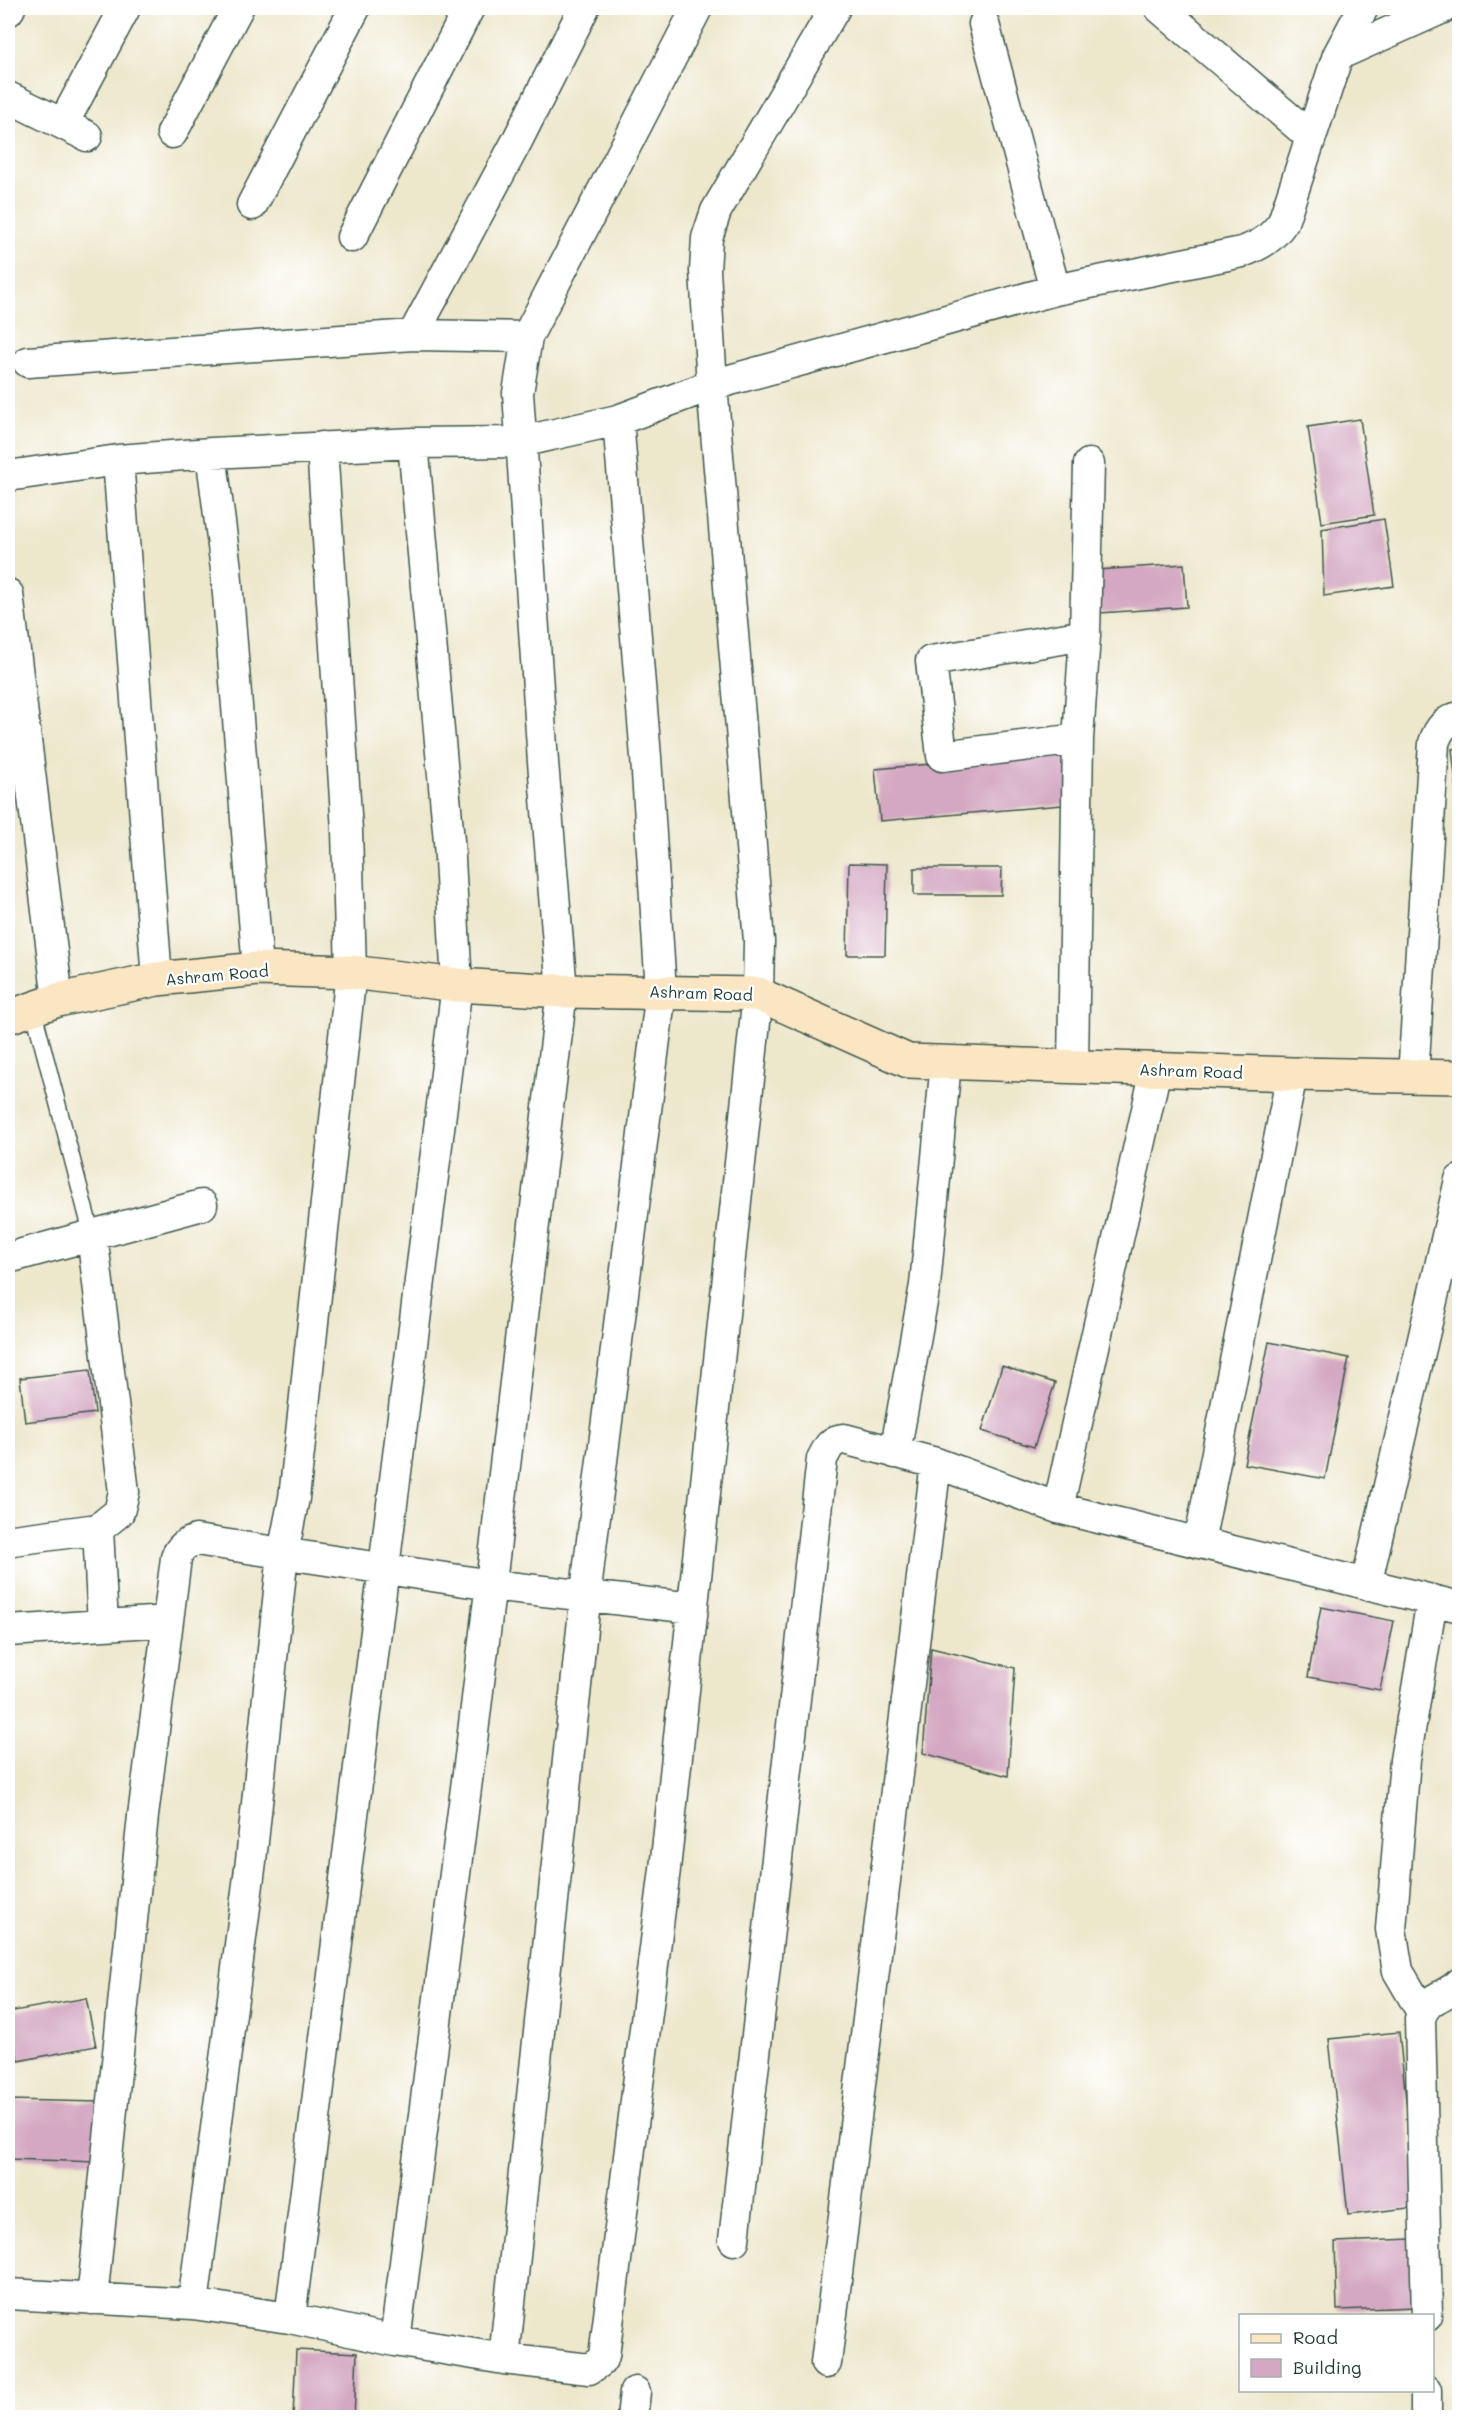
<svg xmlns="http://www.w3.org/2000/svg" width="1467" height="2425" font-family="Mali,sans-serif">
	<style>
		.building { fill: #d4a8c2 }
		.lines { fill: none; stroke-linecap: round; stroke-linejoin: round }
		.lane-casing { stroke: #3e564b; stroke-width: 18 }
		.street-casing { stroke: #3e564b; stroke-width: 33 }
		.secondary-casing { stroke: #3e564b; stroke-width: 36 }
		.lane { stroke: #fff; stroke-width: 15 }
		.street { stroke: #fff; stroke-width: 30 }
		.secondary { stroke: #fbe6c4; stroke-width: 33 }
		.labels { text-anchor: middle; stroke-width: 4.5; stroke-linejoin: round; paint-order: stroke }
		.street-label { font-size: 16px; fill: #1f3d34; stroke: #fff }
	</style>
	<rect width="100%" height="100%" fill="#fff"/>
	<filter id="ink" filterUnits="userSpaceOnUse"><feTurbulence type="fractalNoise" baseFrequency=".0167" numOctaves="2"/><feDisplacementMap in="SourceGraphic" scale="12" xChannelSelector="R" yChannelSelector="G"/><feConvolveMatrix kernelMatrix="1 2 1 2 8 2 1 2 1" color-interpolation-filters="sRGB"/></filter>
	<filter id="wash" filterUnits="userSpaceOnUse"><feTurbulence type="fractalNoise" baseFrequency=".008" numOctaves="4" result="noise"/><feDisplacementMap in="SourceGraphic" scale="24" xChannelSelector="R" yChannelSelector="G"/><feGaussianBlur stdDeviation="1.35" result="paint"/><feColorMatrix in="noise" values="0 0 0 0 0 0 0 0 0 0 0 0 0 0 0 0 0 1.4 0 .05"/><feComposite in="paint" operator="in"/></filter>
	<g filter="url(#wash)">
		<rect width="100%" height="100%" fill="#ede7cc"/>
		<g id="blocks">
			<!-- building -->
			<path class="building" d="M1360,419L1374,515L1322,523L1308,427Z
				M1384,519L1394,586L1324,596L1322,529Z
				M1184,564L1187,607L1100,613L1098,570Z
				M1460,748V801H1458L1452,749Z
				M1068,752L1073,804L880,821L875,769Z
				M849,863L887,864L885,955H847Z
				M914,868H1002L1001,895H914Z
				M1269,1342L1349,1358L1325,1479L1244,1464Z
				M1002,1366L1055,1383L1034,1447L982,1431Z
				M90,1370L95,1413L25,1422L20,1378Z
				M1321,1607L1394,1621L1380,1690L1308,1677Z
				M931,1648L1015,1668L1008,1776L923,1753Z
				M86,1998L96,2046L18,2061L8,2012Z
				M1399,2032L1417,2207L1348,2215L1329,2039Z
				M8,2100L100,2102L98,2162L8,2159Z
				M1413,2239L1416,2307L1337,2310L1335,2242Z
				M296,2350L357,2353L354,2418H293Z"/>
		</g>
	</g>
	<g filter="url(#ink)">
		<use href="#blocks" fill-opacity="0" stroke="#3e564b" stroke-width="1.5"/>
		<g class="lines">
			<!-- lane casing -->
			<g class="lane-casing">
				<path id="lane" d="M33,1009L92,1235"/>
			</g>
			<!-- street casing -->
			<g class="street-casing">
				<path id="street" d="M1160,8L1311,137
					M8,11L10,8
					M984,24L1055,290
					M1338,55L1443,8
					M8,97L87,136
					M63,124L125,8
					M172,133L238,8
					M252,205L355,8
					M352,237L469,8
					M413,335L516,143L584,8
					M28,362L413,335L527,337
					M211,453L226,569L258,969
					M118,460L157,979
					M8,476L118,460L211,453L413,443L520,442L618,420L712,385L1055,290L1242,252C1261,245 1272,238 1283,222L1338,55L1363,8
					M8,594L58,1000
					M1078,739L942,756L931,661L1085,635
					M1073,1066L1078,739L1085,635L1089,464
					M1413,1077L1434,743C1438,730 1445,720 1460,717
					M8,1258L202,1205
					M895,1453L925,1285L946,1062
					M1058,1508L1156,1069
					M98,1529L103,1625
					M13,1540L98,1529L119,1512L124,1492L92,1235
					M1199,1543L1292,1074
					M1366,1585L1460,1180
					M8,1631L168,1621
					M1422,2012L1398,1971L1391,1929L1405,1760L1432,1600
					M734,2240L822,1459C828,1448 830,1440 844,1439L936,1463L1058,1508L1460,1607
					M8,2294L193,2304L290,2318L395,2341L504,2359L589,2369L600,2362L604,2356L665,1869L758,994L759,941L712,385L705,271L707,238L716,211L835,8
					M92,2299L143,1816L176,1558C180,1547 185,1544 196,1540L491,1585L693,1608
					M193,2304L251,1861L283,1553L294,1498L351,972L347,830L322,447
					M1427,2316L1420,2019C1426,1996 1445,1998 1460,1983
					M290,2318L457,985L449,841L413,443
					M395,2341L471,1749L562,991L543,762L518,393L527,337L697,8
					M504,2359L589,1564L661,991L646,757L618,420
					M826,2363L936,1463
					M632,2418L635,2392
					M1426,2418V2390"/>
			</g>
			<!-- secondary casing -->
			<g class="secondary-casing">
				<path id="secondary" d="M8,1017L58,1000L157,979L258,969L351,972L457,985L562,991L758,994L908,1061L1292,1074L1460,1077"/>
			</g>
			<!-- lane -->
			<use href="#lane" class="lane"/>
			<!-- street -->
			<use href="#street" class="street"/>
			<!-- secondary -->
			<use href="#secondary" class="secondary"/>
		</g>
	</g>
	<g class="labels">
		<!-- street labels -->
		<g class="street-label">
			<text transform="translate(217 975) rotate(-5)" y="6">Ashram Road</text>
			<text transform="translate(701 993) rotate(2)" y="6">Ashram Road</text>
			<text transform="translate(1191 1071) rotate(2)" y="6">Ashram Road</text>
		</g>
	</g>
	<!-- margin -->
	<rect width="1467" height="2425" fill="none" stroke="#fff" stroke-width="30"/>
	<!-- legend -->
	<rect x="1239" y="2314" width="195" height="78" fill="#ffffff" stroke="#a5b1ae" stroke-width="1.5"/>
	<rect x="1251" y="2334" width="30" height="9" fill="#fbe6c4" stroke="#a5b1ae" stroke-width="1.5"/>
	<text x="1293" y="2344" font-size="18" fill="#1f3d34">Road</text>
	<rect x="1251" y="2359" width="30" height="18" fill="#d4a8c2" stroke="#a5b1ae" stroke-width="1.5"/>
	<text x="1293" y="2374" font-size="18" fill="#1f3d34">Building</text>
</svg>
